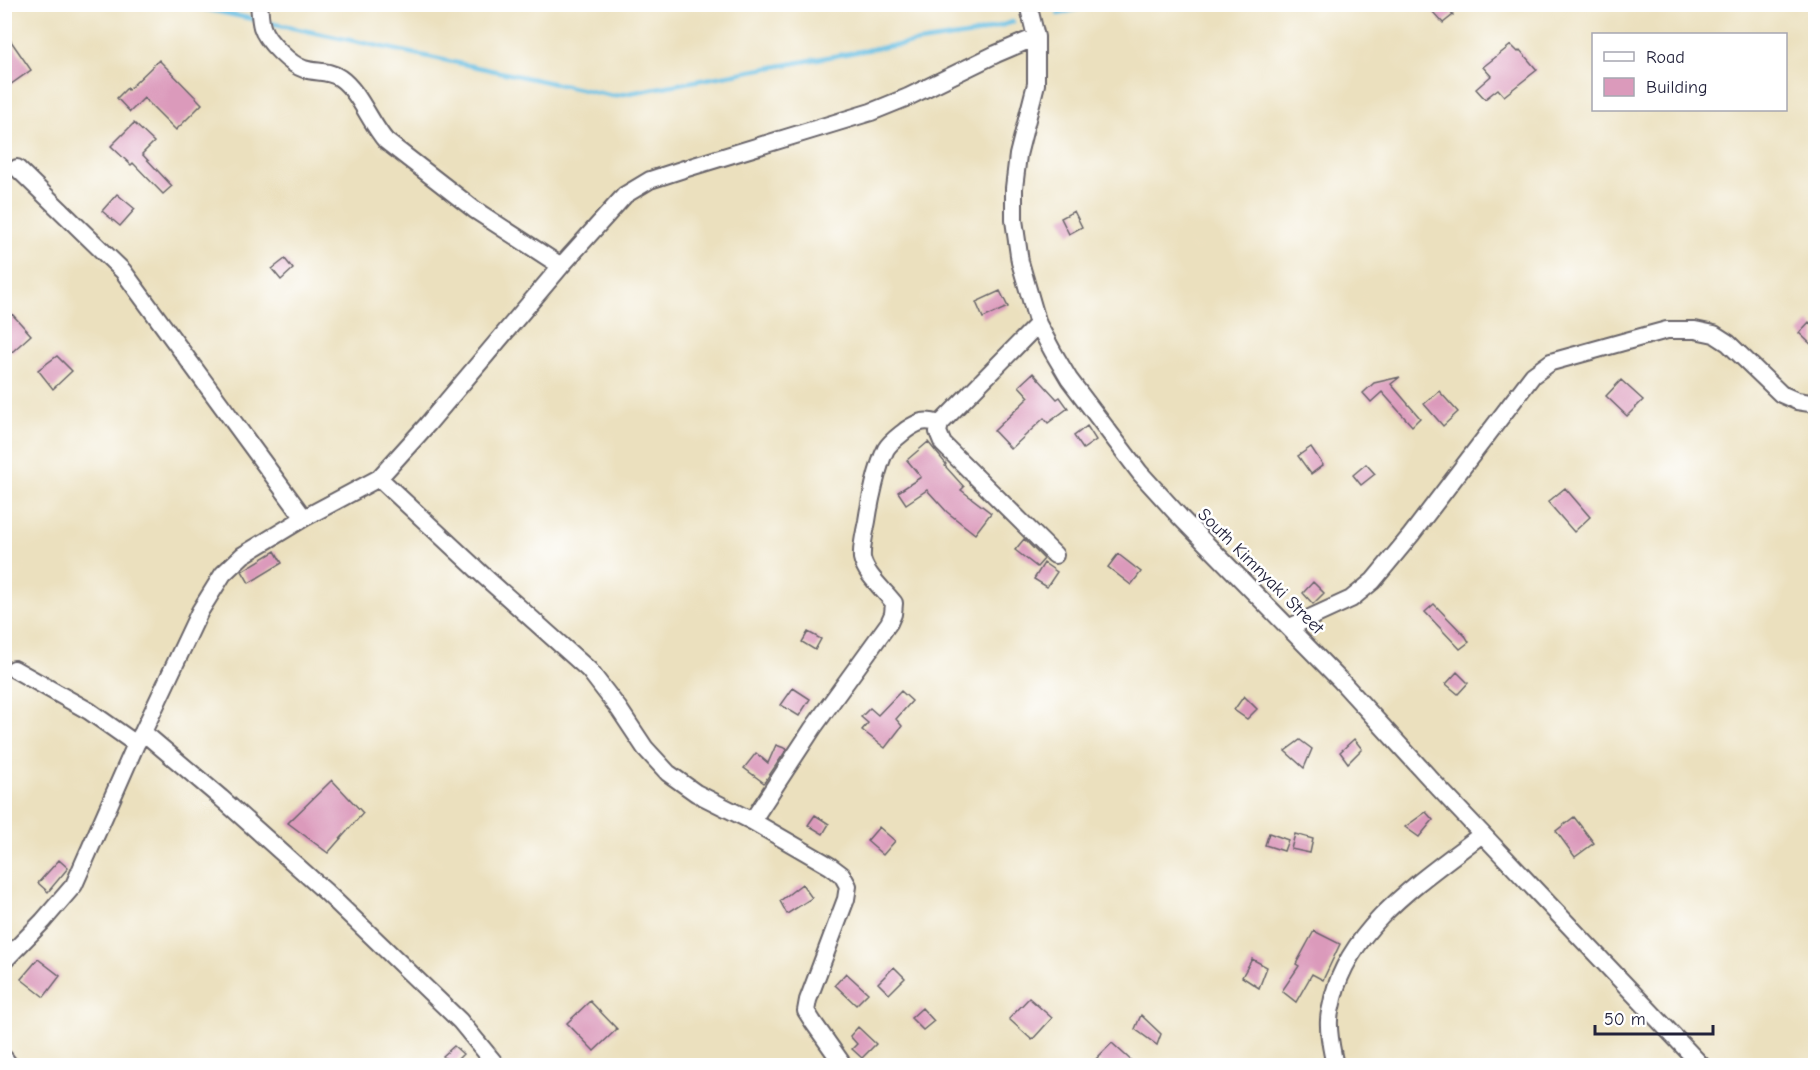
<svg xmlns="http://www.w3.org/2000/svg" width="1820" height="1070" font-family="'Comic Neue',sans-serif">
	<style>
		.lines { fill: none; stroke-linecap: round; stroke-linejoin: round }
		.stream { stroke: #65bee2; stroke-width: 4.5 }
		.building { fill: #db9abb }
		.street-casing { stroke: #686469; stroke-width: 20 }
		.street { stroke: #fff; stroke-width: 16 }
		.labels { text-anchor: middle; stroke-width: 5; stroke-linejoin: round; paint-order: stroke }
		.street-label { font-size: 18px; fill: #22223b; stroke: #fff }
	</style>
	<rect width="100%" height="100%" fill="#fff"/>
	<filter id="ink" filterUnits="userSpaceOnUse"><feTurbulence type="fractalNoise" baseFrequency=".0167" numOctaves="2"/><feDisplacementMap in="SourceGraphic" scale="12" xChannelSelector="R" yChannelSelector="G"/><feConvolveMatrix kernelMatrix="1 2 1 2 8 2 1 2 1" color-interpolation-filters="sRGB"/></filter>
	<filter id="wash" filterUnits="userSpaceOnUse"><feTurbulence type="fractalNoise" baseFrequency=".008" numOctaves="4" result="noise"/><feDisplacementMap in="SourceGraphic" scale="24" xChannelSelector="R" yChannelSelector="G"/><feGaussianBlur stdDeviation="1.35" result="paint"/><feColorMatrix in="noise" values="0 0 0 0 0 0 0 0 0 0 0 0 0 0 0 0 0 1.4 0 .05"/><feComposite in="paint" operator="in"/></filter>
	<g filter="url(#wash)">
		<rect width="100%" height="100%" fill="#ebe0be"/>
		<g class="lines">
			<!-- stream -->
			<path class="stream" d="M182,4L257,20
				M1058,14L1095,4
				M265,22L613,96L878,48L973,34L1013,22"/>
		</g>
		<g id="blocks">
			<!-- building -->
			<path class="building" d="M1439,4H1461L1451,12L1453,15L1443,23L1432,11Z
				M4,31L31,70L4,89Z
				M1511,45L1518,52L1520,50L1537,70L1504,96L1498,89L1485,99L1476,89L1491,76L1483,67Z
				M159,60L202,104L176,130L144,98L130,112L117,98L127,88L128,90Z
				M134,123L154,142L142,154L172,186L163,194L133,163L131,165L111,146Z
				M117,194L135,209L120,226L102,211Z
				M1074,211L1082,227L1069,234L1061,218Z
				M285,259L293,269L281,280L272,269Z
				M1000,291L1008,307L983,318L976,302Z
				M12,314L31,335L12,352L4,342V322Z
				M1809,322L1815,328V348L1799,333Z
				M57,356L72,371L53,389L38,370Z
				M1033,373L1057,399L1060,397L1068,408L1048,423L1044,418L1011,449L994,431L1029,397L1019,386Z
				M1400,377L1391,384L1420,418L1412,426L1382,392L1371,402L1363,393L1374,383Z
				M1621,380L1643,400L1627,416L1606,396Z
				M1439,391L1458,412L1443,426L1424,404Z
				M1087,426L1096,440L1083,449L1074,436Z
				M928,442L946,464L945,466L964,487L961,490L991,513L975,534L947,512L927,490L906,504L898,492L921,477L907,460Z
				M1311,447L1323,465L1311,474L1298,456Z
				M1366,464L1375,474L1361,485L1353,475Z
				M1565,488L1590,517L1574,532L1548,502Z
				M1024,539L1044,559L1037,567L1015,550Z
				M275,551L282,563L249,583L242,571Z
				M1118,554L1141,572L1131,585L1108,567Z
				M1044,563L1057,572L1047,587L1034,579Z
				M1313,582L1324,593L1313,604L1303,593Z
				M1434,604L1466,637L1469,642L1460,649L1425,612Z
				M808,632L821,639L815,650L802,642Z
				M1457,672L1468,683L1458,694L1446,684Z
				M793,688L810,699L799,716L781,705Z
				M901,691L912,701L896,719L902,726L885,748L862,730L868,723L861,717L870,708L878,715Z
				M1244,696L1257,709L1247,719L1234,710Z
				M1354,739L1362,749L1348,763L1340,752Z
				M1300,740L1312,749L1304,768L1285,751Z
				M776,745L787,749L764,783L744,768L756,753L768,763Z
				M332,780L363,813L328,853L288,823Z
				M1426,812L1433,820L1419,837L1405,827Z
				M815,815L829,824L823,834L808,825Z
				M1574,817L1594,843L1575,857L1556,831Z
				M879,827L895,841L883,855L867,841Z
				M1269,833L1288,840L1284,851L1265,845Z
				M1295,834L1313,839L1310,853L1291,849Z
				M59,860L68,868L48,892L38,883Z
				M802,884L812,898L787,914L780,901Z
				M1314,931L1340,944L1323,980L1312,974L1296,1002L1282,991L1299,966L1296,964Z
				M38,959L60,976L44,997L21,979Z
				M1252,959L1267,967L1259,988L1242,977Z
				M894,967L905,978L889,994L878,983Z
				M846,973L868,993L856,1005L835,985Z
				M1029,998L1052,1018L1032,1040L1009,1019Z
				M590,1001L617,1029L594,1051L567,1023Z
				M922,1008L934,1021L923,1030L911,1018Z
				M1141,1015L1161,1034L1157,1045L1135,1029Z
				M858,1027L876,1044L862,1058L852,1049L857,1044L850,1036Z
				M1112,1043L1136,1065H1103L1096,1059Z
				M454,1046L463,1054L452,1065L443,1056Z"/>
		</g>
	</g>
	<g filter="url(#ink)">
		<use href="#blocks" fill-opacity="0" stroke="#686469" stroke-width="1.5"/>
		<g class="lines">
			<!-- street casing -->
			<g class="street-casing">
				<path id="street" d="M259,4C260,12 260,20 262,27C266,41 291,65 304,69C316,73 329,70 340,78C359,91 370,123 386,141L475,210L561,266
					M1028,4L1036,37V84L1018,155L1014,188V220L1020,262L1038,324L1053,352L1069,379L1140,473L1180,517L1341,681L1435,784L1702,1066
					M17,168L123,271L304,518
					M1038,324L940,424L938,432L943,444L1055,555
					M379,478L485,577L589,670L619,709L645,748L668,773L696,793L752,821L830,866L842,875L848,886L846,899L808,1000L806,1011L813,1022L844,1066
					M1290,627L1351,599L1373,581L1411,535L1533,375L1551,362L1623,342L1667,330H1695L1714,334L1728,343L1781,394L1797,401L1810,403L1816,402
					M14,669L89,711L136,744
					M143,732L221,798L326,892L460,1021L497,1066
					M752,821L813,728L889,623L893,614L894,603C884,590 865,574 862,558C861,546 865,532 867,521C870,501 877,467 886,449C891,441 899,436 906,430C919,421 925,419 940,424
					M4,961L43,921L74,885L136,744L143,732L200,611L223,574L243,555L304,518L379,478L427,425L561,266L625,195L650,180L684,169L871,112L908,97L996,54L1036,37
					M4,1058L10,1066
					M1335,1066C1332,1050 1328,1036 1329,1020C1329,1013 1332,1005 1333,998C1351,924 1426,878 1482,834"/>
			</g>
			<!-- street -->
			<use href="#street" class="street"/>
		</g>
	</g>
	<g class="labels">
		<!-- street labels -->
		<g class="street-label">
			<text transform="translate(1261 571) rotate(45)" y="6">South Kimnyaki Street</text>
		</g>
	</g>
	<!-- margin -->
	<rect width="1820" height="1070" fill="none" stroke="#fff" stroke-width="24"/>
	<!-- legend -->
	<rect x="1592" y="33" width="195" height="78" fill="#ffffff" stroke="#a7a7b1" stroke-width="1.5"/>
	<rect x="1604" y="52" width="30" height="9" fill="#ffffff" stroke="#a7a7b1" stroke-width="1.5"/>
	<text x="1646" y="63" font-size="18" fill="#22223b">Road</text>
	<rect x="1604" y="78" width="30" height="18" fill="#db9abb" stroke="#a7a7b1" stroke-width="1.5"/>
	<text x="1646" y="93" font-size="18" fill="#22223b">Building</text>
	<!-- scale -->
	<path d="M1595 1025v9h118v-9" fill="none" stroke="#22223b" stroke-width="3"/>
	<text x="1604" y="1025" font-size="18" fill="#22223b" stroke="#ffffff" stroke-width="4.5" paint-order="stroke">50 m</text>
</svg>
